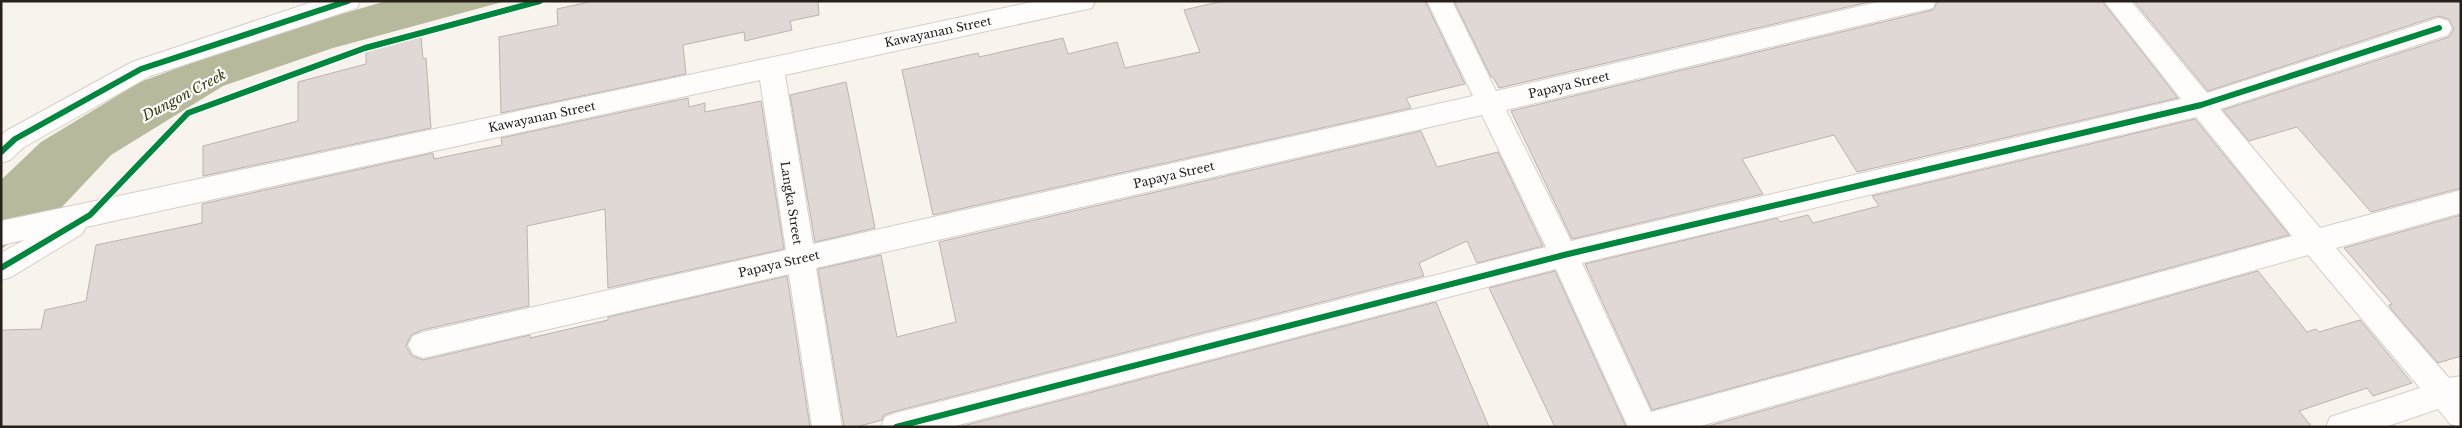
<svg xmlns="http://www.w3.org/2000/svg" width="2462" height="428" font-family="'Libre Baskerville',serif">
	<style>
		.water { fill: #b6b99c }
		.building { fill: #e0d8d4; stroke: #bab3af }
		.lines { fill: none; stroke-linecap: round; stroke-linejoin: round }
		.street-casing { stroke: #d5cec8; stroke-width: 2 }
		.street { fill: #fefdfc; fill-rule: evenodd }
		.cycleway-casing { stroke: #fff; stroke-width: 9 }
		.cycleway { stroke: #00873e; stroke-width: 6 }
		.labels { text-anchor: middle; stroke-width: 4.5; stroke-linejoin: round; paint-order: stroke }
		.street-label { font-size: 12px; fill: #28211b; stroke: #fff }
		.water-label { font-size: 14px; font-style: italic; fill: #3b4010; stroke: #fff }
	</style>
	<rect width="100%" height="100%" fill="#f9f3ed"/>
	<!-- water -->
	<path class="water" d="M386,1H506L333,48L223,86L111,155L62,207L1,249V180L41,142L140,82L254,40Z"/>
	<!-- building -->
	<path class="building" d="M593,1H818L819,15L790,21L792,30L745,41L744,32L683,45L686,74L501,113L499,37L558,25L557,9Z
		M1223,1H1425L1465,84L1406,98L1411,108L933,215L902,70L978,53L979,57L1063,38L1068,54L1117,42L1125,68L1200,52L1184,10Z
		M1454,1H1873L1499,88L1493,77H1491Z
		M1938,1H2102L2178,98L1857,172L1834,135L1742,159L1763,194L1572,239L1511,111L1933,10Z
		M2134,1H2461V188L2371,212L2297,127L2249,141L2223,110L2449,37L2454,29L2449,19L2438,16L2208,91Z
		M421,37L423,59L426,58L431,128L203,176V146L298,121V82L366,64V51Z
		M846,82L875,228L815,242L790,95Z
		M688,98L689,107L705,103V112L761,101L784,249L608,288L605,209L527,226L529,306L422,330L411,335L406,346L412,356L423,360L530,335V338L608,320V317L787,276L810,427H1V330L41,329L45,310L86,301L96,245L202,223V204L433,153L434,159L502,145L501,138Z
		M2195,119L2289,235L1652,410L1585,264L1777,218L1780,222L1808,215L1813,223L1879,206L1872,196Z
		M1421,131L1437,167L1498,152L1543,246L1477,263L1467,241L1419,263L1424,276L896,411L884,415L882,420L856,427H844L818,269L881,255L897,337L956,322L939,242Z
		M2461,215V356L2438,363L2392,310L2389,305L2392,304L2344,248Z
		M1555,271L1626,427H1555L1489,288Z
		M2258,271L2307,332L2316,329L2319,332L2360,320L2412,383L2373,396L2367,388L2299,411L2312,427H1705Z
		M1436,302L1489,427H959Z"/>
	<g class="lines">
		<!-- street casing -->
		<g class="street-casing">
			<path id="street" d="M315,1H360L357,8L150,76L24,147L10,160L1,163V135L6,131L132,62Z
				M1037,1H1095L1092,8L1083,10L785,75L813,244L1473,96L1427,1H1452L1496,91L1882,1H1936L1933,8L1924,10L1506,110L1571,241L2181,99L2104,1H2131L2207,93L2439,18L2448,21L2452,28L2448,35L2220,109L2320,228L2461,190V213L2336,248L2449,378L2461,376V427L2450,424L2438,409L2385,427H2326L2330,417L2420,388L2308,255L1697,427H1628L1556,269L951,427H881L885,417L896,413L1546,247L1482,115L816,268L842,427H812L789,274L423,358L413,354L408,345L413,336L423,332L786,250L760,80L86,227L82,234L11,277L1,280V253L24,240L1,245V221ZM2196,117L2292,236L1651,412L1582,263Z"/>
		</g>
		<!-- street -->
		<use href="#street" class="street"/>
		<!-- cycleway casing -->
		<g class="cycleway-casing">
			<path id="cycleway" d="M1,152L15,139L141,69L348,1
				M1,268L90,215L188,113L365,48L540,1
				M896,427L1564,255L2201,105L2439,28"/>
		</g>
		<!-- cycleway -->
		<use href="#cycleway" class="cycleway"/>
	</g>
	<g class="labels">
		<!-- street labels -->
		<g class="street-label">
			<text transform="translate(938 32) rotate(-12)" y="4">Kawayanan Street</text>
			<text transform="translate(1569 85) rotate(-13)" y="4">Papaya Street</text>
			<text transform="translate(542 117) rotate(-12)" y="4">Kawayanan Street</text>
			<text transform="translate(1174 175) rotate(-13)" y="4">Papaya Street</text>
			<text transform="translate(791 203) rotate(81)" y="4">Langka Street</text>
			<text transform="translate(779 264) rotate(-13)" y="4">Papaya Street</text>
		</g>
		<!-- water labels -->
		<g class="water-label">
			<text transform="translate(184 95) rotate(-28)" y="5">Dungon Creek</text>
		</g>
	</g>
	<!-- border -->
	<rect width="2462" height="428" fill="none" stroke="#28211b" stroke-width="5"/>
</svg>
